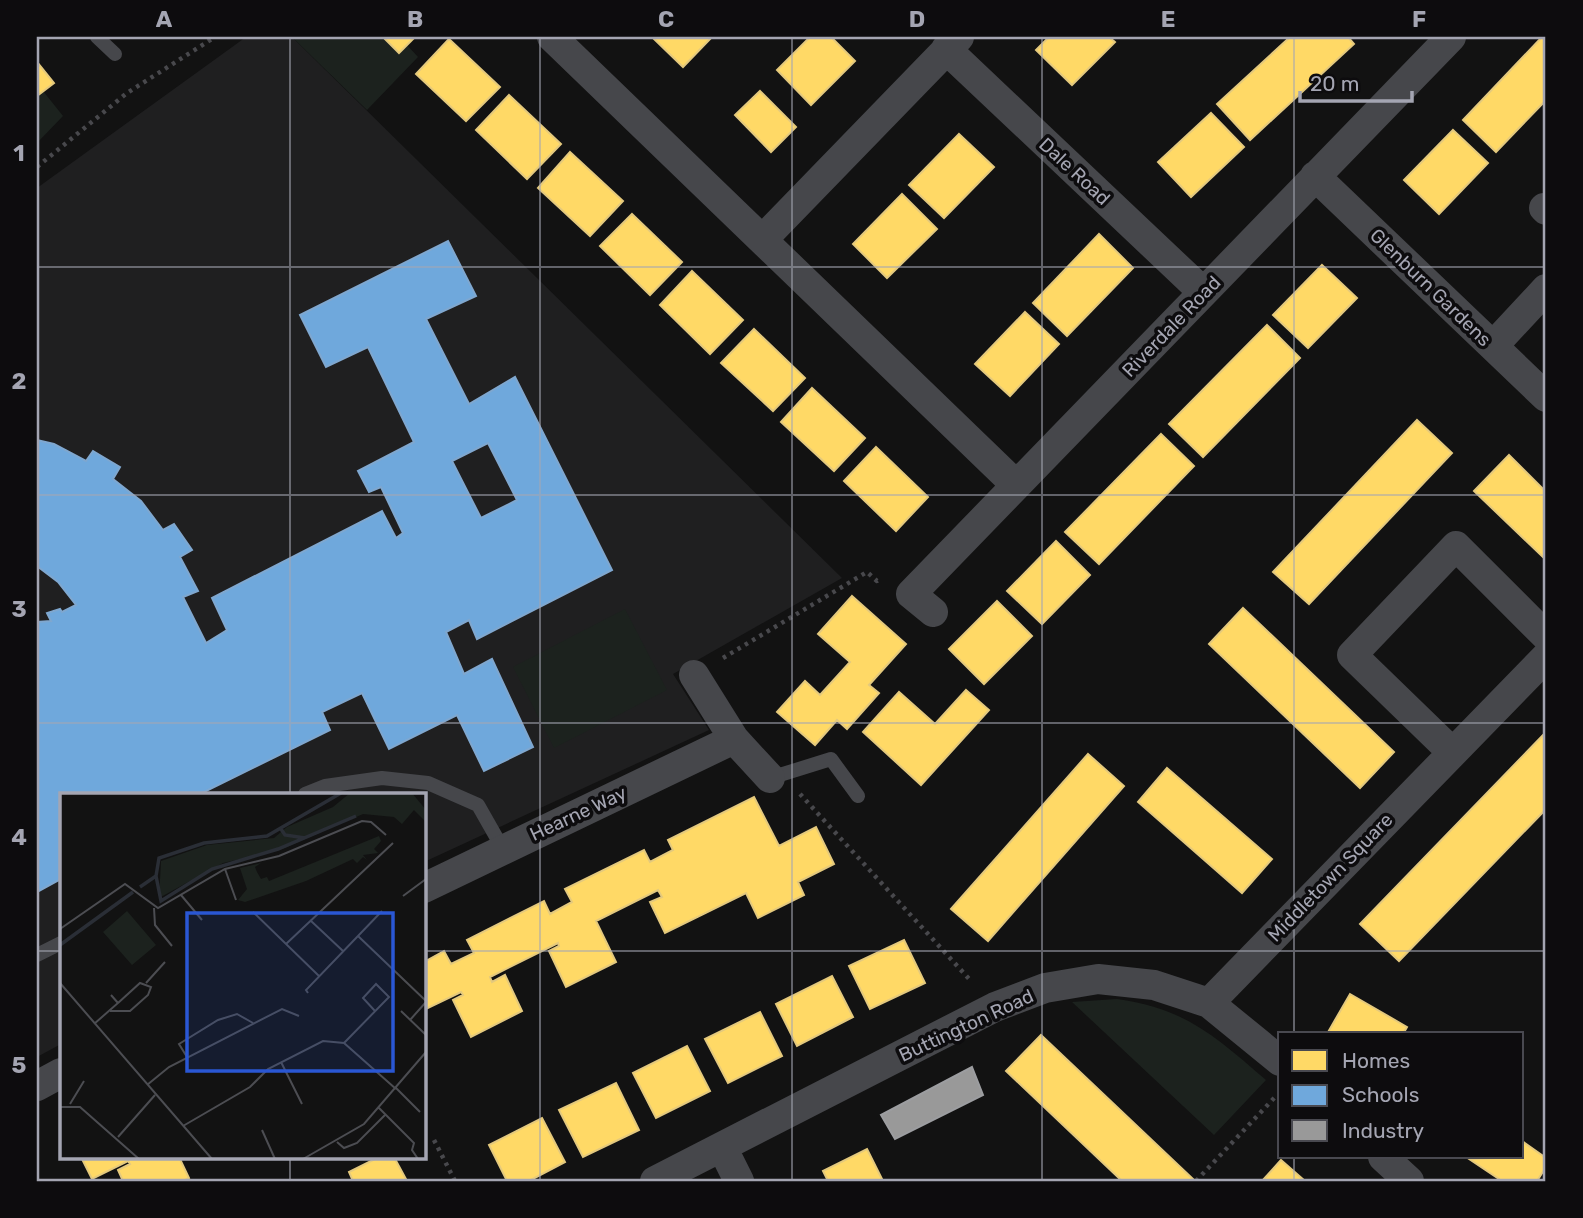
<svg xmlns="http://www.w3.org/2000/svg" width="1583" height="1218" font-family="Rubik,sans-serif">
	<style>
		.built { fill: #1f1f20 }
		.green { fill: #1c221e }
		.homes { fill: #ffd966; stroke: #e4c97d; stroke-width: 2 }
		.schools { fill: #6fa8dc; stroke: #7fa7cf; stroke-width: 2; fill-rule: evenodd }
		.industry { fill: #999; stroke: #9c9da0; stroke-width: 2 }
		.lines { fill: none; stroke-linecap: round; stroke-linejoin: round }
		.path { stroke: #48484c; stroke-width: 4.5; stroke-dasharray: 3.5 5; stroke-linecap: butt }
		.service { stroke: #46474b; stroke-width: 14 }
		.minor { stroke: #46474b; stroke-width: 30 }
		.grid { fill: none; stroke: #a4a5b2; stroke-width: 2; stroke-opacity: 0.55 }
		.labels { text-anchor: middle; stroke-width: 7; stroke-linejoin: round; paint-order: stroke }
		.street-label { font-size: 19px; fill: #a4a5b2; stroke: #0d0c0e }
		.inset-river { fill: none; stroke: #2a2e36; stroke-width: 3.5 }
		.inset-road { fill: none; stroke: #4c4d52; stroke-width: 2 }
		.view { fill: #2a57d4; fill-opacity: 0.15; stroke: #2a57d4; stroke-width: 3.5 }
		.inset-edge { fill: none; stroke: #a4a5b2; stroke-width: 3.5 }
		.neatline { fill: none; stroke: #a4a5b2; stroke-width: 2.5 }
		.grid-label { font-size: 23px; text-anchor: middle; font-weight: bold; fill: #a4a5b2 }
	</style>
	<rect width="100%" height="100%" fill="#121212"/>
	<!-- built -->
	<path class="built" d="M246,37H292L842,578L673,674L709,730L424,862V794H61V1044L37,1057V188Z"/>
	<!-- green -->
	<path class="green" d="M292,37H383L399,53L407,45L418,57L367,110Z
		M43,91L63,116L37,143V96Z
		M625,609L667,690L554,748L513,667Z
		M1117,999C1185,1008 1216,1037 1266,1080L1214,1135L1072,1002Z"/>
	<!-- homes -->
	<path class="homes" d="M383,37H415L399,53Z
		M652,37H712L683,67Z
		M810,37H831L855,61L811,105L777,70Z
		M1049,37H1109L1115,42L1072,85L1036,50Z
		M1290,37H1348L1354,44L1250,140L1217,104Z
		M1542,37H1546V100L1496,152L1463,120Z
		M449,39L500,87L466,121L416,74Z
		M37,62L54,83L37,96Z
		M760,91L796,127L771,152L735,115Z
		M509,95L561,144L527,179L476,130Z
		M1211,113L1244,147L1191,197L1158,162Z
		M1453,130L1488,163L1439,214L1404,180Z
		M959,134L994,167L944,218L909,185Z
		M570,152L623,201L590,236L538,188Z
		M902,194L937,229L887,278L853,244Z
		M632,214L682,262L650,295L600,246Z
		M1099,234L1133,268L1067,336L1033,303Z
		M1322,265L1357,298L1308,348L1273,315Z
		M692,271L743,320L710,354L660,305Z
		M1025,312L1059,344L1010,396L975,364Z
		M1267,325L1300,358L1203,457L1169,424Z
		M754,329L805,378L773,411L721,363Z
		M812,388L865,438L834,471L781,422Z
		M1417,420L1452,453L1309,604L1273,572Z
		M1161,434L1194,466L1099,564L1065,532Z
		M876,447L928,497L896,531L844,481Z
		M1509,455L1546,492V560L1474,491Z
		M1056,541L1090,575L1042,624L1007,591Z
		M852,596L906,644L869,685L879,693L847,729L837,720L815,745L777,712L805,681L820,695L850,662L818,634Z
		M997,601L1032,636L984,684L949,649Z
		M1243,608L1394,752L1360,788L1209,644Z
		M966,690L989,710L921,785L863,732L899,692L935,724Z
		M1546,732V809L1399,961L1360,924Z
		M1088,754L1124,786L988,941L951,909Z
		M1167,768L1272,859L1242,893L1138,802Z
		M754,797L779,846L816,827L834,864L798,882L804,895L758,918L746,893L665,933L650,902L662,897L658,890L596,921L616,962L566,987L549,951L559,946L558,943L490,977L492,982L505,975L522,1011L471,1037L453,1000L463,995L461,992L426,1009L424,1004V962L444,951L451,964L474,953L467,940L544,901L550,914L572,902L565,889L644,850L650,862L673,850L668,840Z
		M904,940L925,983L870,1009L849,966Z
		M832,976L853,1017L797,1046L776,1004Z
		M1350,994L1407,1027L1403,1034H1327Z
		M760,1012L782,1056L728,1083L705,1039Z
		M1041,1035L1193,1179L1191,1181H1122L1006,1071Z
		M687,1046L710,1091L656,1118L633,1073Z
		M616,1083L639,1130L583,1157L559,1110Z
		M542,1118L565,1162L529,1181H507L489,1145Z
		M1522,1141L1546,1158V1167L1537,1181H1502L1469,1159L1522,1157Z
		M867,1149L883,1181H828L823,1171Z
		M81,1157H179L189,1178L183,1181H123L118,1170L130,1164L128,1161L92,1179Z
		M379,1157H394L407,1181H353L349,1172Z
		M1281,1160L1305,1181H1262Z"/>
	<!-- schools -->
	<path class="schools" d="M448,241L476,296L426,319L469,404L515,377L612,570L477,639L469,620L446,632L464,674L492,659L533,747L484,771L457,715L389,749L362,693L322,712L330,730L200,794H61V879L37,892V622L51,621L47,613L60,609L62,612L76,605L58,582L37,566V440L54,444L86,461L93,451L120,467L113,479L141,501L163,530L174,524L192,550L180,557L198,591L183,597L206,643L227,630L212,598L382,511L396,538L403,533L381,487L369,492L358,471L414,442L368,347L326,367L300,315ZM488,443L517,500L481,518L452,461Z"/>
	<!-- industry -->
	<path class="industry" d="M972,1067L983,1095L895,1139L881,1115Z"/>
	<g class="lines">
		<!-- path -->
		<path class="path" d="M37,167L127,93L215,37
			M723,658L867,572L877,581L880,579
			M800,794L971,981
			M434,1140L455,1181
			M1196,1181L1277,1095"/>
		<!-- service -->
		<path class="service" d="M97,37L115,54
			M770,778L831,759L858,796
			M305,794L325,786L382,778L428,783L478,805L503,849
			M37,955L61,943"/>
		<!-- minor -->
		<path class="minor" d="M552,37L1016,485
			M946,49L1203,292
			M1315,176L1546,397
			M1544,208L1546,210
			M763,239L959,37
			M1493,346L1546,289
			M933,612L911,594L1451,37
			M694,675L734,739
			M1451,751L1352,655L1456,546L1546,636
			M424,888L734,739L770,778
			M1209,1003L1546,657
			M37,1086L61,1073
			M722,1147L739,1181
			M1383,1157L1409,1181
			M655,1181L995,1007L1045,988L1098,979L1154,985L1209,1003L1280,1061"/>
	</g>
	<!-- grid -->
	<path class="grid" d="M290,37V794M540,37V1181M792,37V1181M1042,37V1181M1294,37V1034M37,267H1546M37,495H1546M37,723H1546M37,951H61M424,951H1546M290,1157V1181M1294,1157V1181"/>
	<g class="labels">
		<!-- street labels -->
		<g class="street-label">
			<text transform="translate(1075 171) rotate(43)" y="7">Dale Road</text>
			<text transform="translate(1431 287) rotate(44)" y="7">Glenburn Gardens</text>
			<text transform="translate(1171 326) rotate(-46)" y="7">Riverdale Road</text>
			<text transform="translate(578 813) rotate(-25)" y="7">Hearne Way</text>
			<text transform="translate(1330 877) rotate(-46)" y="7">Middletown Square</text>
			<text transform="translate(966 1025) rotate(-25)" y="7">Buttington Road</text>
		</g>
	</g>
	<!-- overview -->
	<g transform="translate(60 793)">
		<rect width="366" height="366" fill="#121212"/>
		<path d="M290,0H352L366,17V29L354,17L342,31L334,24L303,21L220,57L163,70L99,105L101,68L147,52L214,45L227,34L273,14ZM319,43L321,48L314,56L318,60L303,62L307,67L303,64L297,70L293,66L246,88L185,109L178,107L187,96L180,75L201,70L195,74L197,79L201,86L207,84L209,88ZM67,118L96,152L72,172L43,139Z" fill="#1c221e"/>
		<path class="inset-river" d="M221,36L225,42L245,45M96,83L101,108L152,76L218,56L296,23M80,94L96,83L99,65L144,50L207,43L281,0M0,152L73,99"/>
		<path class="inset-road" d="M165,76L176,107M121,102L142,127M343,103L366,86M94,115L95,132L112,153M193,119L259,183M250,127L283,158M0,136L65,91L98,115L165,76L219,63L302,28L311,29L326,42M298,143L366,208M226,151L333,50M0,190L152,366M86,190L105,169M248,200L246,197L322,118M50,218H70L88,202L91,194L80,190L58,210M341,218L366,242M350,227L366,209M34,231L58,210L51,202M284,250L329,204L316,191L303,205L315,218M127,264L119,251L158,227L177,221L193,230M221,269L242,311M87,292L109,274L222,216L239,223M336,295L360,319M10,311L24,288M0,314H20L79,366M319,315L354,350L352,357L358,366M123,333L190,294L208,276L263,248L284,250L336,296M202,337L215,366M58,344L95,302M277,349L284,355L297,350L326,321M243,366L304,331L366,259"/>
		<path class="view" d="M127,120H333V278H127Z"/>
		<rect width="366" height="366" class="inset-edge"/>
	</g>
	<!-- border -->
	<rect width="1583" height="1218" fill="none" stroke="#0d0c0e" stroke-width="77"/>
	<!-- legend -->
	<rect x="1278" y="1032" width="245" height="126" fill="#0d0c0e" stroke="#494950" stroke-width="2"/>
	<rect x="1292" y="1050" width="35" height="21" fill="#ffd966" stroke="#494950" stroke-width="2"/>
	<text x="1342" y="1068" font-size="21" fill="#a4a5b2">Homes</text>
	<rect x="1292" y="1085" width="35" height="21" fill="#6fa8dc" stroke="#494950" stroke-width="2"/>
	<text x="1342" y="1102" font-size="21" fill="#a4a5b2">Schools</text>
	<rect x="1292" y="1120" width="35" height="21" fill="#999999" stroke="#494950" stroke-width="2"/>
	<text x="1342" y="1138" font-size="21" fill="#a4a5b2">Industry</text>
	<!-- scale -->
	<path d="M1300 91v10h112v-10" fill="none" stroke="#a4a5b2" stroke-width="3.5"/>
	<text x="1310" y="91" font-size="21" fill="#a4a5b2" stroke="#0d0c0e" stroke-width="5" paint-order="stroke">20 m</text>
	<rect x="38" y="38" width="1506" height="1142" class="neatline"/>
	<g class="grid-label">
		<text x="164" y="27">A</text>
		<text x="415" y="27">B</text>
		<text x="666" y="27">C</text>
		<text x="917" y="27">D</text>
		<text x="1168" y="27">E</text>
		<text x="1419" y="27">F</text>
		<text x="19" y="161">1</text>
		<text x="19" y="389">2</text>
		<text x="19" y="617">3</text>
		<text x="19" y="845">4</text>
		<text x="19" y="1073">5</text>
	</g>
</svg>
